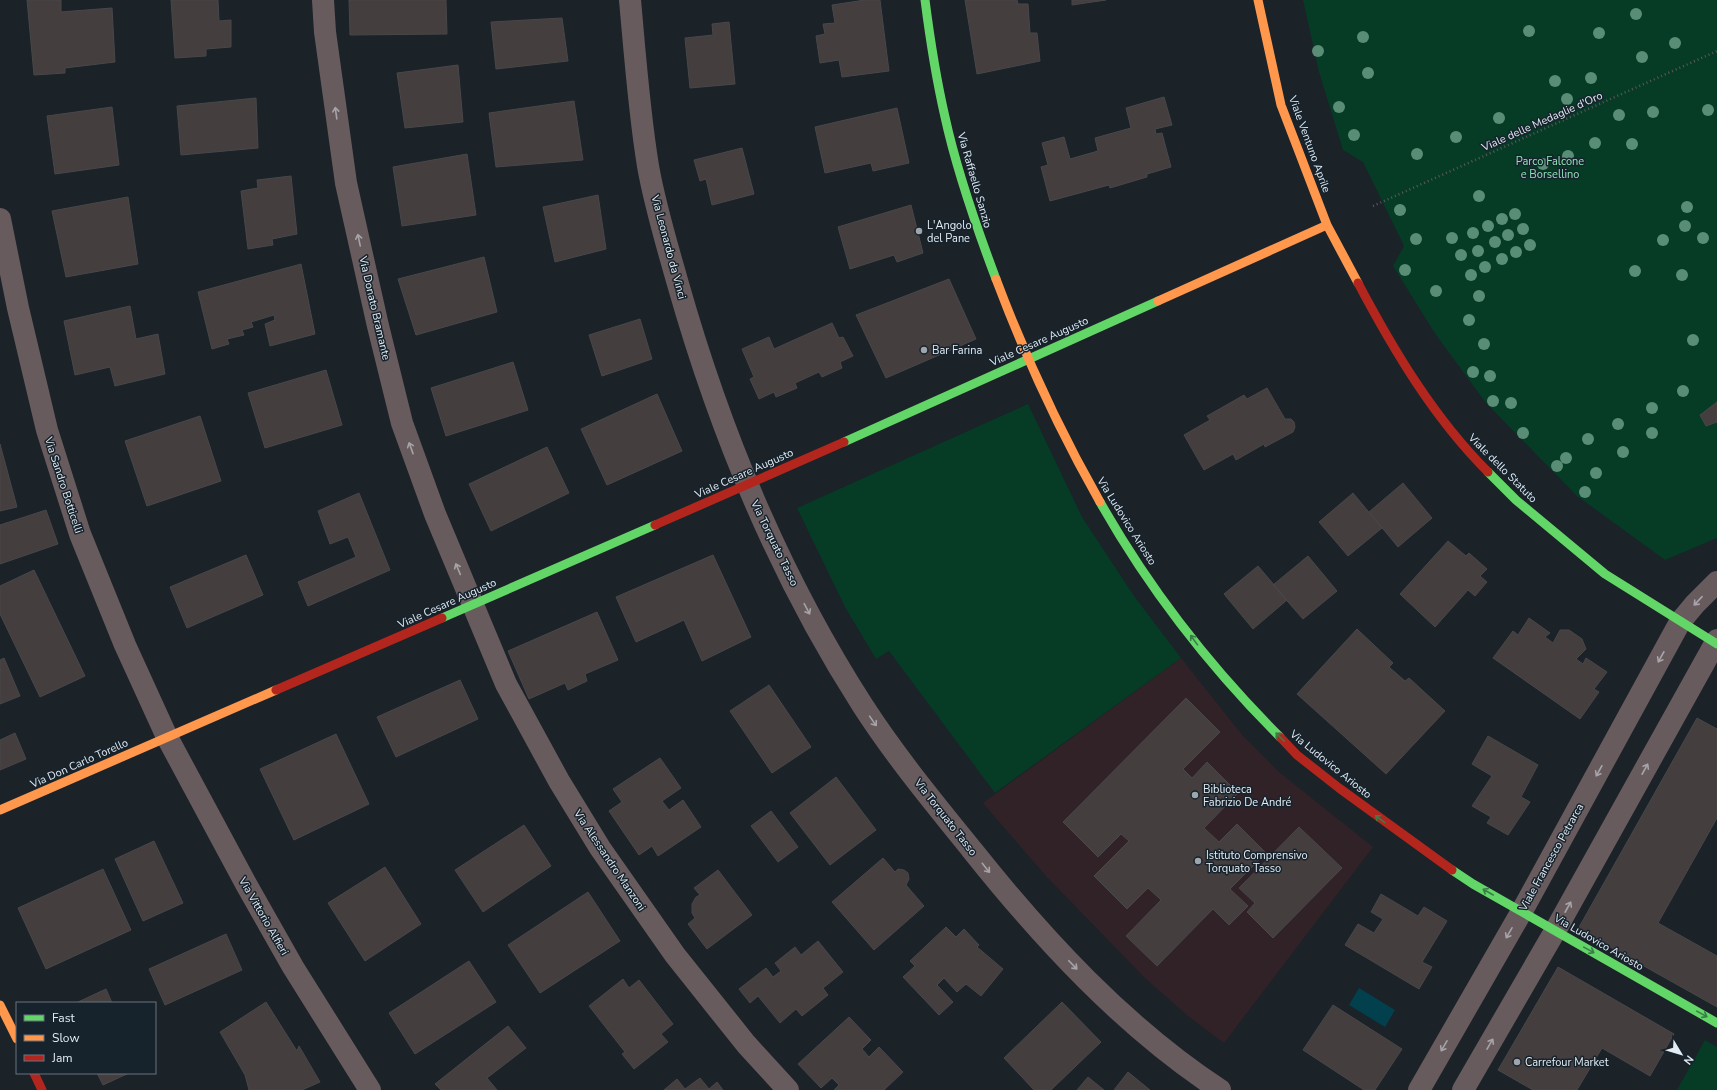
<svg xmlns="http://www.w3.org/2000/svg" width="1717" height="1090" font-family="'Nunito Sans',sans-serif">
	<style>
		.education { fill: #312228 }
		.green { fill: #063b26 }
		.water { fill: #02404d }
		.building { fill: #443e3e; stroke: #484749 }
		.lines { fill: none; stroke-linecap: round; stroke-linejoin: round }
		.path { stroke: #5e585b; stroke-width: 2.5; stroke-dasharray: 1 3; stroke-linecap: butt }
		.street { stroke: #685b5d; stroke-width: 22 }
		.fast { stroke: #63d668; stroke-width: 9 }
		.slow { stroke: #ff974d; stroke-width: 9 }
		.jam { stroke: #b3261e; stroke-width: 9 }
		.tree { fill: #5a8d75 }
		.oneway { stroke: #a6a4a8 }
		.oneway2 { stroke: #3c7c4a }
		.poi-dot { fill: #9ea5ac; stroke: #16232d; stroke-width: 1.5 }
		.labels { text-anchor: middle; stroke-width: 3; stroke-linejoin: round; paint-order: stroke }
		.street-label { font-size: 11px; fill: #e4ecf3; stroke: #16232d }
		.park-label { font-size: 11px; fill: #8de4b4; stroke: #16232d }
		.poi-label { font-size: 11px; fill: #e4ecf3; stroke: #16232d; text-anchor: start }
	</style>
	<rect width="100%" height="100%" fill="#1b2228"/>
	<!-- education -->
	<path class="education" d="M1181,658L1243,736L1279,772L1373,847L1224,1043L1188,1016L1145,978L1045,875L983,803Z"/>
	<!-- green -->
	<path class="green" d="M1303,0H1717V538L1665,560L1577,496L1486,403L1436,335L1393,266L1404,246L1363,162L1343,150L1319,72Z
		M1028,404L1082,517L1134,596L1181,658L995,793L889,651L876,659L845,607L797,508Z
		M1705,1040L1717,1047V1090H1677Z"/>
	<!-- water -->
	<path class="water" d="M1359,988L1395,1010L1385,1027L1349,1005Z"/>
	<!-- building -->
	<path class="building" d="M27,0H61V12L112,8L115,62L65,68V73L34,75Z
		M171,0H218L219,21L231,20V47L206,49V56L175,58Z
		M349,0H446L447,34L350,35Z
		M865,0H880L889,71L842,77L839,60L820,63L816,36L825,34L823,24L835,23L832,5Z
		M965,0H1017L1018,4H1028L1030,33H1037L1040,61L977,74Z
		M1072,0H1106L1072,5Z
		M562,18L568,61L496,69L491,22Z
		M729,22L735,84L690,88L685,38L713,35L712,24Z
		M458,65L463,122L405,128L397,73Z
		M1164,97L1172,125L1155,129L1156,134L1162,133L1171,167L1147,174V177L1110,188L1109,185L1050,201L1041,167L1048,165L1042,143L1064,137L1070,159L1098,151L1095,138L1131,128L1126,108Z
		M256,98L258,148L181,155L177,106Z
		M574,101L583,160L496,167L489,113Z
		M112,107L119,165L55,174L47,116Z
		M897,108L909,163L873,171L871,163L825,173L815,127Z
		M742,148L754,194L712,205L706,179L700,181L694,160Z
		M467,154L476,215L402,226L393,167Z
		M291,176L297,234L272,239L273,245L248,249L241,191L258,188L257,180Z
		M598,195L606,249L555,262L543,207Z
		M128,197L138,264L66,277L52,211Z
		M911,205L923,253L897,262L894,255L850,269L838,227Z
		M484,257L497,312L416,335L398,279Z
		M301,264L315,334L270,346L265,324L275,320L274,315L251,322L253,327L242,330L244,335L227,339L229,344L212,349L198,292Z
		M949,279L976,339L886,378L856,315Z
		M130,306L136,339L158,334L165,374L115,386L110,367L75,375L64,321Z
		M640,319L652,359L602,376L589,335Z
		M832,323L839,338L843,337L853,356L840,362L842,368L822,377L819,372L795,383L797,388L776,397L774,392L759,399L750,379L754,377L742,349L769,337L774,349Z
		M513,362L528,410L446,436L431,388Z
		M326,370L342,425L265,448L248,393Z
		M1267,388L1285,419H1291L1294,422L1295,427L1293,432L1265,447L1264,444L1236,460L1233,454L1204,470L1184,435L1210,420L1207,416L1244,395L1247,399Z
		M657,394L682,451L607,485L581,429Z
		M1717,402V422L1706,426L1700,415Z
		M200,416L221,481L147,506L125,441Z
		M0,444L17,507L0,511Z
		M547,447L569,493L491,531L469,484Z
		M1403,483L1432,518L1398,547L1369,512Z
		M359,493L390,570L308,606L298,582L356,557L348,537L330,544L318,511Z
		M1353,493L1382,528L1348,556L1319,522Z
		M46,510L58,544L0,564V525Z
		M1448,541L1466,556L1469,553L1487,569L1480,576L1487,582L1475,596L1468,590L1435,627L1400,594Z
		M246,555L263,595L187,628L170,587Z
		M713,555L751,637L702,661L684,620L636,642L616,597Z
		M1308,556L1337,591L1303,619L1273,585Z
		M1258,566L1287,600L1253,629L1224,594Z
		M34,570L85,676L40,697L0,614V586Z
		M597,612L618,660L585,674L587,681L568,690L565,683L529,699L508,651Z
		M1529,618L1550,633L1545,637L1553,643L1560,630H1569L1582,639L1586,649L1576,659L1583,664L1586,658L1607,672L1594,689L1599,692L1580,719L1493,658L1513,631L1518,635Z
		M1357,629L1393,663L1389,667L1405,681L1409,678L1445,711L1386,774L1297,694Z
		M4,658L20,696L0,704V660Z
		M460,680L478,719L396,757L377,717Z
		M769,685L811,747L772,773L730,711Z
		M1186,698L1220,732L1183,769L1192,778L1207,762L1238,793L1204,828L1219,842L1237,824L1266,853L1230,889L1248,906L1229,925L1213,909L1157,966L1126,936L1161,900L1148,888L1127,909L1094,876L1129,841L1121,834L1098,857L1063,822Z
		M1697,718L1717,729V818L1658,923L1717,956V1007L1578,929Z
		M15,733L26,759L0,770V740Z
		M336,734L369,804L294,840L260,769Z
		M1488,736L1538,765L1521,797L1530,802L1508,835L1487,823L1491,817L1472,806L1492,776L1472,764Z
		M660,758L681,788L662,801L669,810L683,800L701,827L658,856L652,846L639,855L609,811L622,802L613,789Z
		M836,777L876,830L830,865L790,813Z
		M771,811L798,847L778,862L751,826Z
		M524,825L551,866L483,912L455,870Z
		M1299,827L1342,868L1273,938L1247,912L1255,903L1239,888Z
		M154,841L183,903L143,921L115,859Z
		M883,858L895,872L898,869L904,870L908,873L909,879L906,885L924,906L874,950L832,902Z
		M385,867L421,924L365,961L328,903Z
		M103,869L131,930L46,969L18,908Z
		M718,870L752,915L707,949L688,924L695,918L692,913V904L696,897L700,895L694,888Z
		M588,892L620,941L540,993L508,945Z
		M1381,894L1418,916L1424,907L1447,921L1422,962L1432,967L1419,989L1345,945L1358,924L1374,933L1383,919L1371,912Z
		M946,927L956,937L964,929L979,945L977,947L1003,969L981,996L966,984L957,992L944,978L937,985L953,1002L939,1015L903,977L915,966L910,961Z
		M226,934L242,970L165,1005L149,969Z
		M818,941L843,972L823,988L828,995L802,1016L796,1009L780,1023L758,996L750,1003L739,989L766,968L773,977L781,971L775,963L795,947L801,955Z
		M469,961L496,1002L415,1054L389,1013Z
		M1558,967L1674,1034L1650,1076L1602,1048L1577,1090H1533L1498,1070Z
		M623,979L629,988L639,980L673,1024L661,1034L668,1042L634,1069L622,1054L625,1052L589,1006Z
		M106,989L112,1003H76Z
		M266,1002L297,1051L299,1046L320,1082L302,1090H249L245,1075L220,1032Z
		M1062,1002L1101,1042L1051,1090H1034L1004,1058Z
		M1333,1005L1402,1049L1375,1090H1364L1303,1050Z
		M849,1017L871,1040L862,1049L869,1057L879,1047L903,1072L884,1090H834L839,1085L832,1078L821,1088L798,1064Z
		M508,1026L526,1048L487,1078L497,1090H441L435,1084Z
		M1128,1072L1150,1090H1114Z
		M97,1073H129L103,1085Z
		M1088,1077L1104,1090H1077Z
		M700,1078L709,1089L717,1082L723,1090H664L677,1079L685,1089Z"/>
	<g class="lines">
		<!-- path -->
		<path class="path" d="M1373,206L1717,51"/>
		<!-- street -->
		<path class="street" d="M323,0L325,32L346,183L378,326L402,423L435,514L506,684L559,781L600,848L675,955L746,1044L788,1090
			M630,0C635,55 639,111 648,166C655,206 667,245 678,284C720,432 780,577 863,706C896,757 934,803 972,850C1043,939 1124,1027 1220,1090
			M0,219L18,308L47,430L80,534L125,645L167,737L246,884L293,967L370,1090
			M1419,1090L1522,911L1680,622L1695,604L1717,582
			M1463,1090L1555,931L1717,640"/>
		<!-- fast -->
		<path class="fast" d="M925,0C930,39 936,78 945,117C957,172 976,226 996,279
			M844,442L1158,301
			M1488,472L1516,500L1605,574L1717,644
			M1100,502C1148,587 1211,668 1280,737
			M442,618L655,525
			M1452,870L1473,884L1717,1023"/>
		<!-- slow -->
		<path class="slow" d="M1258,0L1281,105L1327,225L1358,283
			M996,279C1025,356 1059,430 1100,502
			M1158,301L1327,225
			M0,810L276,690
			M0,1005L17,1039"/>
		<!-- jam -->
		<path class="jam" d="M1358,283C1394,351 1434,418 1488,472
			M655,525L844,442
			M276,690L442,618
			M1280,737L1297,755L1339,788L1452,870
			M34,1073L42,1090"/>
	</g>
	<!-- trees -->
	<g class="tree">
		<circle cx="1636" cy="14" r="6"/>
		<circle cx="1529" cy="31" r="6"/>
		<circle cx="1599" cy="33" r="6"/>
		<circle cx="1363" cy="37" r="6"/>
		<circle cx="1675" cy="43" r="6"/>
		<circle cx="1318" cy="51" r="6"/>
		<circle cx="1642" cy="57" r="6"/>
		<circle cx="1368" cy="73" r="6"/>
		<circle cx="1591" cy="78" r="6"/>
		<circle cx="1555" cy="81" r="6"/>
		<circle cx="1567" cy="99" r="6"/>
		<circle cx="1339" cy="107" r="6"/>
		<circle cx="1708" cy="110" r="6"/>
		<circle cx="1653" cy="112" r="6"/>
		<circle cx="1619" cy="115" r="6"/>
		<circle cx="1499" cy="118" r="6"/>
		<circle cx="1354" cy="135" r="6"/>
		<circle cx="1456" cy="137" r="6"/>
		<circle cx="1595" cy="143" r="6"/>
		<circle cx="1632" cy="144" r="6"/>
		<circle cx="1417" cy="154" r="6"/>
		<circle cx="1568" cy="156" r="6"/>
		<circle cx="1543" cy="164" r="6"/>
		<circle cx="1479" cy="196" r="6"/>
		<circle cx="1687" cy="207" r="6"/>
		<circle cx="1400" cy="210" r="6"/>
		<circle cx="1515" cy="214" r="6"/>
		<circle cx="1502" cy="219" r="6"/>
		<circle cx="1488" cy="226" r="6"/>
		<circle cx="1685" cy="226" r="6"/>
		<circle cx="1523" cy="229" r="6"/>
		<circle cx="1473" cy="233" r="6"/>
		<circle cx="1508" cy="235" r="6"/>
		<circle cx="1452" cy="238" r="6"/>
		<circle cx="1703" cy="238" r="6"/>
		<circle cx="1416" cy="239" r="6"/>
		<circle cx="1663" cy="240" r="6"/>
		<circle cx="1495" cy="242" r="6"/>
		<circle cx="1530" cy="245" r="6"/>
		<circle cx="1478" cy="251" r="6"/>
		<circle cx="1516" cy="252" r="6"/>
		<circle cx="1461" cy="255" r="6"/>
		<circle cx="1502" cy="259" r="6"/>
		<circle cx="1485" cy="267" r="6"/>
		<circle cx="1405" cy="270" r="6"/>
		<circle cx="1635" cy="271" r="6"/>
		<circle cx="1471" cy="275" r="6"/>
		<circle cx="1682" cy="275" r="6"/>
		<circle cx="1436" cy="291" r="6"/>
		<circle cx="1479" cy="296" r="6"/>
		<circle cx="1469" cy="320" r="6"/>
		<circle cx="1693" cy="340" r="6"/>
		<circle cx="1484" cy="344" r="6"/>
		<circle cx="1473" cy="372" r="6"/>
		<circle cx="1490" cy="376" r="6"/>
		<circle cx="1683" cy="391" r="6"/>
		<circle cx="1493" cy="401" r="6"/>
		<circle cx="1511" cy="403" r="6"/>
		<circle cx="1652" cy="408" r="6"/>
		<circle cx="1618" cy="424" r="6"/>
		<circle cx="1523" cy="433" r="6"/>
		<circle cx="1652" cy="433" r="6"/>
		<circle cx="1588" cy="439" r="6"/>
		<circle cx="1623" cy="452" r="6"/>
		<circle cx="1566" cy="458" r="6"/>
		<circle cx="1557" cy="466" r="6"/>
		<circle cx="1596" cy="473" r="6"/>
		<circle cx="1585" cy="492" r="6"/>
	</g>
	<!-- one-way arrows -->
	<defs><path id="oneway-shaft" d="M-6 0H5M1.5-3L5.5 0L1.5 3" fill="none" stroke-width="1.6" stroke-linecap="round" stroke-linejoin="round"/></defs>
	<g class="oneway">
		<use href="#oneway-shaft" transform="translate(336 113) rotate(-98)"/>
		<use href="#oneway-shaft" transform="translate(359 240) rotate(-102)"/>
		<use href="#oneway-shaft" transform="translate(411 448) rotate(-110)"/>
		<use href="#oneway-shaft" transform="translate(458 569) rotate(-113)"/>
		<use href="#oneway-shaft" transform="translate(1698 601) rotate(133)"/>
		<use href="#oneway-shaft" transform="translate(807 609) rotate(62)"/>
		<use href="#oneway-shaft" transform="translate(1661 657) rotate(119)"/>
		<use href="#oneway-shaft" transform="translate(873 721) rotate(55)"/>
		<use href="#oneway-shaft" transform="translate(1645 769) rotate(-61)"/>
		<use href="#oneway-shaft" transform="translate(1599 771) rotate(119)"/>
		<use href="#oneway-shaft" transform="translate(986 868) rotate(51)"/>
		<use href="#oneway-shaft" transform="translate(1568 907) rotate(-61)"/>
		<use href="#oneway-shaft" transform="translate(1509 933) rotate(120)"/>
		<use href="#oneway-shaft" transform="translate(1073 965) rotate(46)"/>
		<use href="#oneway-shaft" transform="translate(1490 1044) rotate(-60)"/>
		<use href="#oneway-shaft" transform="translate(1444 1046) rotate(120)"/>
	</g>
	<g class="oneway2">
		<use href="#oneway-shaft" transform="translate(1194 640) rotate(-126)"/>
		<use href="#oneway-shaft" transform="translate(1280 737) rotate(-135)"/>
		<use href="#oneway-shaft" transform="translate(1380 819) rotate(-143)"/>
		<use href="#oneway-shaft" transform="translate(1488 892) rotate(-150)"/>
		<use href="#oneway-shaft" transform="translate(1589 950) rotate(29)"/>
		<use href="#oneway-shaft" transform="translate(1702 1014) rotate(29)"/>
	</g>
	<!-- markers -->
	<g class="poi-dot">
		<circle cx="919" cy="231" r="4"/>
		<circle cx="924" cy="350" r="4"/>
		<circle cx="1195" cy="795" r="4"/>
		<circle cx="1198" cy="861" r="4"/>
		<circle cx="1517" cy="1062" r="4"/>
	</g>
	<g class="labels">
		<!-- street labels -->
		<g class="street-label">
			<text transform="translate(1542 121) rotate(-24)" y="4">Viale delle Medaglie d'Oro</text>
			<text transform="translate(1310 144) rotate(70)" y="4">Viale Ventuno Aprile</text>
			<text transform="translate(975 180) rotate(74)" y="4">Via Raffaello Sanzio</text>
			<text transform="translate(669 247) rotate(75)" y="4">Via Leonardo da Vinci</text>
			<text transform="translate(375 308) rotate(77)" y="4">Via Donato Bramante</text>
			<text transform="translate(1039 341) rotate(-24)" y="4">Viale Cesare Augusto</text>
			<text transform="translate(1503 468) rotate(45)" y="4">Viale dello Statuto</text>
			<text transform="translate(744 473) rotate(-24)" y="4">Viale Cesare Augusto</text>
			<text transform="translate(64 485) rotate(72)" y="4">Via Sandro Botticelli</text>
			<text transform="translate(1127 521) rotate(58)" y="4">Via Ludovico Ariosto</text>
			<text transform="translate(775 543) rotate(64)" y="4">Via Torquato Tasso</text>
			<text transform="translate(447 603) rotate(-24)" y="4">Viale Cesare Augusto</text>
			<text transform="translate(79 763) rotate(-24)" y="4">Via Don Carlo Torello</text>
			<text transform="translate(1331 764) rotate(39)" y="4">Via Ludovico Ariosto</text>
			<text transform="translate(946 817) rotate(52)" y="4">Via Torquato Tasso</text>
			<text transform="translate(1551 857) rotate(-61)" y="4">Viale Francesco Petrarca</text>
			<text transform="translate(610 860) rotate(56)" y="4">Via Alessandro Manzoni</text>
			<text transform="translate(264 916) rotate(60)" y="4">Via Vittorio Alfieri</text>
			<text transform="translate(1599 942) rotate(30)" y="4">Via Ludovico Ariosto</text>
		</g>
		<!-- park labels -->
		<g class="park-label">
			<text x="1550" y="165">Parco Falcone<tspan x="1550" dy="13">e Borsellino</tspan></text>
		</g>
		<!-- poi labels -->
		<g class="poi-label">
			<text x="927" y="229">L'Angolo<tspan x="927" dy="13">del Pane</tspan></text>
			<text x="932" y="354">Bar Farina</text>
			<text x="1203" y="793">Biblioteca<tspan x="1203" dy="13">Fabrizio De André</tspan></text>
			<text x="1206" y="859">Istituto Comprensivo<tspan x="1206" dy="13">Torquato Tasso</tspan></text>
			<text x="1525" y="1066">Carrefour Market</text>
		</g>
	</g>
	<!-- legend -->
	<rect x="16" y="1002" width="140" height="72" fill="#16232d" stroke="#68737c"/>
	<rect x="24" y="1015" width="20" height="6" fill="#63d668" stroke="#68737c"/>
	<text x="52" y="1022" font-size="12" fill="#e4ecf3">Fast</text>
	<rect x="24" y="1035" width="20" height="6" fill="#ff974d" stroke="#68737c"/>
	<text x="52" y="1042" font-size="12" fill="#e4ecf3">Slow</text>
	<rect x="24" y="1055" width="20" height="6" fill="#b3261e" stroke="#68737c"/>
	<text x="52" y="1062" font-size="12" fill="#e4ecf3">Jam</text>
	<!-- north arrow -->
	<g transform="translate(1681 1054) rotate(128)" stroke="#16232d" stroke-width="3" paint-order="stroke">
	<path d="M0-3L7 15L0 10L-7 15Z" fill="#e4ecf3"/>
	<text y="-6" font-size="11" font-weight="bold" text-anchor="middle" fill="#e4ecf3">N</text>
	</g>
</svg>
